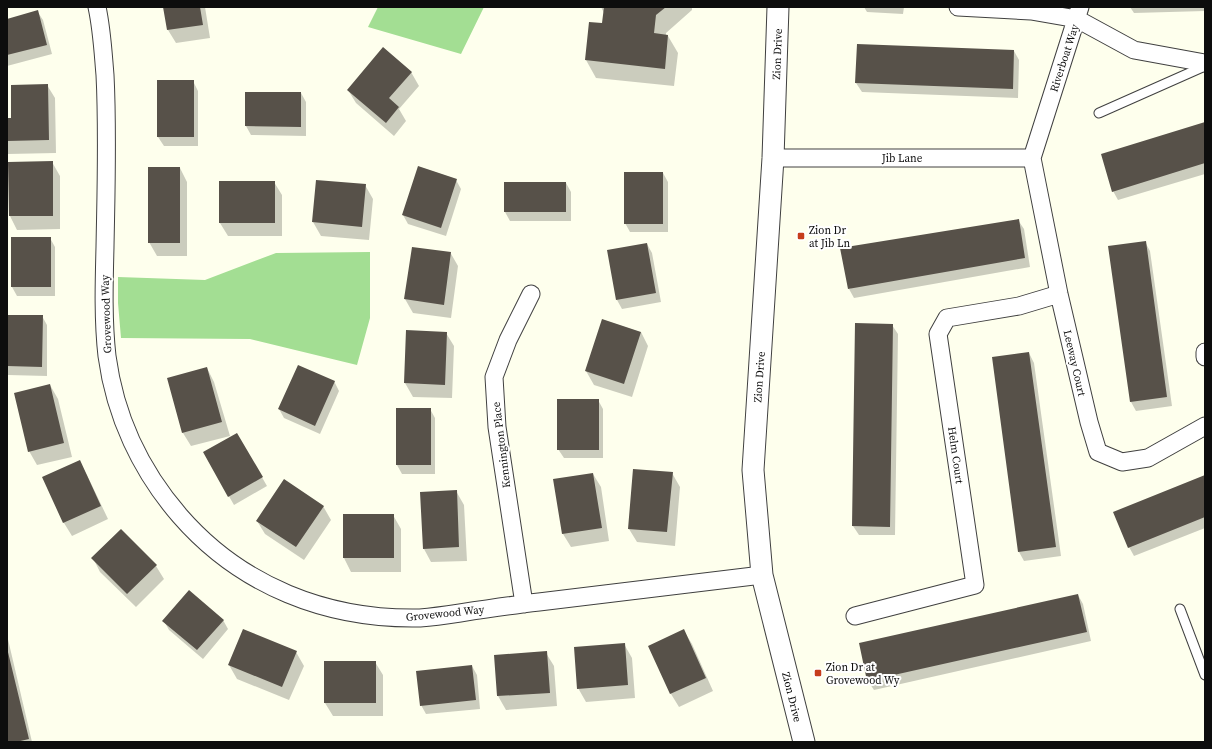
<svg xmlns="http://www.w3.org/2000/svg" width="1212" height="749" font-family="'Source Serif 4',serif">
	<style>
		.forest { fill: #a3de93 }
		.shadow { fill: #0003 }
		.building { fill: #575149 }
		.lines { fill: none; stroke-linecap: round; stroke-linejoin: round }
		.service-casing { stroke: #404040; stroke-width: 11 }
		.minor-casing { stroke: #404040; stroke-width: 19 }
		.tertiary-casing { stroke: #404040; stroke-width: 23 }
		.service { stroke: #fff; stroke-width: 9 }
		.minor { stroke: #fff; stroke-width: 17 }
		.tertiary { stroke: #fff; stroke-width: 21 }
		.poi-dot { fill: #c63d1c; stroke: #fff; stroke-width: 1.5 }
		.labels { text-anchor: middle; stroke-width: 4; stroke-linejoin: round; paint-order: stroke }
		.street-label { font-size: 11px; fill: #0d0d0d; stroke: #fff }
		.poi-label { font-size: 11px; fill: #0d0d0d; stroke: #fff; text-anchor: start }
	</style>
	<rect width="100%" height="100%" fill="#feffed"/>
	<!-- forest -->
	<path class="forest" d="M378,7H484L461,54L368,27Z
		M370,252V318L357,365L250,339L121,338L118,303V277L205,280L276,253Z"/>
	<!-- shadow -->
	<path class="shadow" d="M164,7H205L210,38L176,43L168,30Z
		M601,7H692V10L666,33V36H668L678,53L674,86L596,78L586,60L590,23L603,25L604,13Z
		M864,7H904L903,14L867,12Z
		M1130,7H1205V11L1134,13Z
		M37,11L43,20L52,54L7,66V20Z
		M1014,51L1019,60L1018,98L862,92L856,83Z
		M411,72L419,86L399,109L406,121L394,136L356,103L348,90Z
		M158,81H193L198,91V146H164L158,137Z
		M47,85L55,98L56,153L8,154L7,152V119H12Z
		M246,93H301L306,102V136L251,135L246,126Z
		M1205,123V174L1118,200L1113,191Z
		M52,162L60,176V229L17,230L10,216L9,163Z
		M180,168L187,182V256H157L149,242Z
		M663,173L668,182V232H630L625,223Z
		M456,180L461,189L446,236L408,224L403,215Z
		M274,182L282,195V236H228L220,223Z
		M566,183L571,192V221H510L505,212Z
		M365,185L373,199L369,240L321,236L313,222Z
		M1018,220L1024,229L1030,267L854,298L849,289Z
		M12,238H50L55,247V296H17L12,287Z
		M1145,242L1150,251L1172,406L1136,411L1131,402Z
		M647,244L652,253L661,302L622,309L617,300Z
		M450,252L458,266L451,318L413,313L405,299Z
		M7,316H42L47,325V376L8,375Z
		M856,324L892,325L898,334L895,535H859L853,526Z
		M641,332L648,346L632,397L594,385L586,371Z
		M446,333L454,346L452,398L413,397L405,383Z
		M1029,353L1034,363L1061,556L1024,561L1019,552L993,358Z
		M207,368L214,382L230,436L191,446L183,433L168,379Z
		M334,381L339,391L320,434L284,418L279,409Z
		M50,385L58,399L72,457L37,465L29,451Z
		M598,400L603,409V458H564L558,449Z
		M397,409H430L435,418V474H402L397,465Z
		M237,434L267,486L234,505L204,453Z
		M79,461L87,475L108,519L72,536L64,523L43,478Z
		M672,473L680,487L675,546L637,542L629,529Z
		M593,474L601,487L609,541L571,547L563,534L555,480Z
		M1205,476V528L1134,556L1129,547Z
		M456,491L464,505L467,561L431,562L424,549Z
		M323,506L331,520L304,560L265,534L257,521Z
		M393,515L401,529V572H351L344,558Z
		M93,558L156,566L164,579L136,607L100,572Z
		M1078,595L1083,604L1091,641L874,690L868,681Z
		M223,620L228,629L203,659L169,630L164,621Z
		M684,631L692,644L713,691L679,707L671,694L649,646Z
		M7,635L32,742H7Z
		M624,644L632,658L635,698L586,702L578,688Z
		M296,652L304,666L289,700L237,679L229,665Z
		M546,653L554,666L557,706L506,710L498,696L495,656Z
		M375,662L383,675V716H333L325,703Z
		M472,666L477,675L480,709L426,714L421,705Z"/>
	<!-- building -->
	<path class="building" d="M163,7H200L203,25L167,30Z
		M604,7H666L656,15L654,33L668,35L665,69L585,60L589,22L602,23Z
		M38,10L47,45L7,55V19Z
		M857,44L1014,50L1013,89L855,83Z
		M383,47L412,72L389,98L399,107L386,123L347,90Z
		M157,80H194V137H157Z
		M48,84L49,140L7,141V118H11V85Z
		M245,92H301V127L245,126Z
		M1205,122V163L1112,192L1101,154Z
		M53,161V216H9L8,162Z
		M418,166L457,179L441,228L402,215Z
		M148,167H180V243H148Z
		M624,172H663V224H624Z
		M316,180L366,184L362,227L312,222Z
		M219,181H275V223H219Z
		M504,182H566V212H504Z
		M1019,219L1025,258L848,289L840,248Z
		M11,237H51V287H11Z
		M1146,241L1167,397L1130,402L1108,246Z
		M647,243L656,293L616,300L607,250Z
		M412,247L451,252L444,305L404,299Z
		M7,315H43L42,367L7,366Z
		M602,319L641,332L624,384L585,371Z
		M855,323L893,324L890,527L852,526Z
		M406,330L447,332L445,385L404,383Z
		M1029,352L1056,547L1018,552L992,357Z
		M298,365L335,381L315,426L278,409Z
		M207,367L222,422L182,433L167,378Z
		M50,384L64,443L28,452L14,393Z
		M557,399H599V450H557Z
		M396,408H431V465H396Z
		M237,433L263,477L228,497L203,452Z
		M80,460L101,506L63,523L42,477Z
		M633,469L673,472L667,532L628,529Z
		M593,473L602,528L562,534L553,479Z
		M1205,475V517L1128,548L1113,512Z
		M284,479L324,506L296,547L256,521Z
		M457,490L459,547L423,549L420,492Z
		M343,514H394V558H343Z
		M121,529L157,565L127,594L91,558Z
		M189,590L224,620L197,650L162,621Z
		M1078,594L1087,632L867,681L859,643Z
		M243,629L297,651L282,687L228,665Z
		M684,629L706,678L670,694L648,646Z
		M625,643L628,685L577,689L574,647Z
		M7,648L29,739L16,742H7Z
		M547,651L550,693L497,696L494,655Z
		M324,661H376V703H324Z
		M472,665L476,700L420,706L416,671Z"/>
	<g class="lines">
		<!-- service casing -->
		<g class="service-casing">
			<path id="service" d="M1099,113L1205,66
				M1180,609L1205,675"/>
		</g>
		<!-- minor casing -->
		<g class="minor-casing">
			<path id="minor" d="M97,7C102,30 103,52 105,75C108,133 106,190 105,247C104,284 103,321 107,356C115,416 141,471 180,516C241,586 327,620 420,618C433,617 447,615 460,613C486,609 513,605 539,602C613,593 688,584 762,575
				M958,7L1031,11L1077,19L1134,50L1205,63
				M1080,7L1032,158L1059,294L1089,422L1098,452L1122,462L1148,458L1205,426
				M773,158H1032
				M1205,352V357
				M524,604L497,427L494,377L508,340L531,294
				M855,616L975,585L938,334L947,318L1019,306L1059,294"/>
		</g>
		<!-- tertiary casing -->
		<g class="tertiary-casing">
			<path id="tertiary" d="M778,7L773,158L753,470L762,575L804,742"/>
		</g>
		<!-- service -->
		<use href="#service" class="service"/>
		<!-- minor -->
		<use href="#minor" class="minor"/>
		<!-- tertiary -->
		<use href="#tertiary" class="tertiary"/>
	</g>
	<!-- markers -->
	<g class="poi-dot">
		<rect x="797" y="232" width="8" height="8" rx="2"/>
		<rect x="814" y="669" width="8" height="8" rx="2"/>
	</g>
	<g class="labels">
		<!-- street labels -->
		<g class="street-label">
			<text transform="translate(777 54) rotate(-88)" y="4">Zion Drive</text>
			<text transform="translate(1064 58) rotate(-72)" y="4">Riverboat Way</text>
			<text x="902" y="162">Jib Lane</text>
			<text transform="translate(106 314) rotate(-92)" y="4">Grovewood Way</text>
			<text transform="translate(1075 363) rotate(77)" y="4">Leeway Court</text>
			<text transform="translate(759 377) rotate(-86)" y="4">Zion Drive</text>
			<text transform="translate(501 445) rotate(-97)" y="4">Kennington Place</text>
			<text transform="translate(956 455) rotate(82)" y="4">Helm Court</text>
			<text transform="translate(445 613) rotate(-6)" y="4">Grovewood Way</text>
			<text transform="translate(792 697) rotate(76)" y="4">Zion Drive</text>
		</g>
		<!-- poi labels -->
		<g class="poi-label">
			<text x="809" y="234">Zion Dr<tspan x="809" dy="13">at Jib Ln</tspan></text>
			<text x="826" y="671">Zion Dr at<tspan x="826" dy="13">Grovewood Wy</tspan></text>
		</g>
	</g>
	<!-- border -->
	<rect width="1212" height="749" fill="none" stroke="#0d0d0d" stroke-width="16"/>
</svg>
